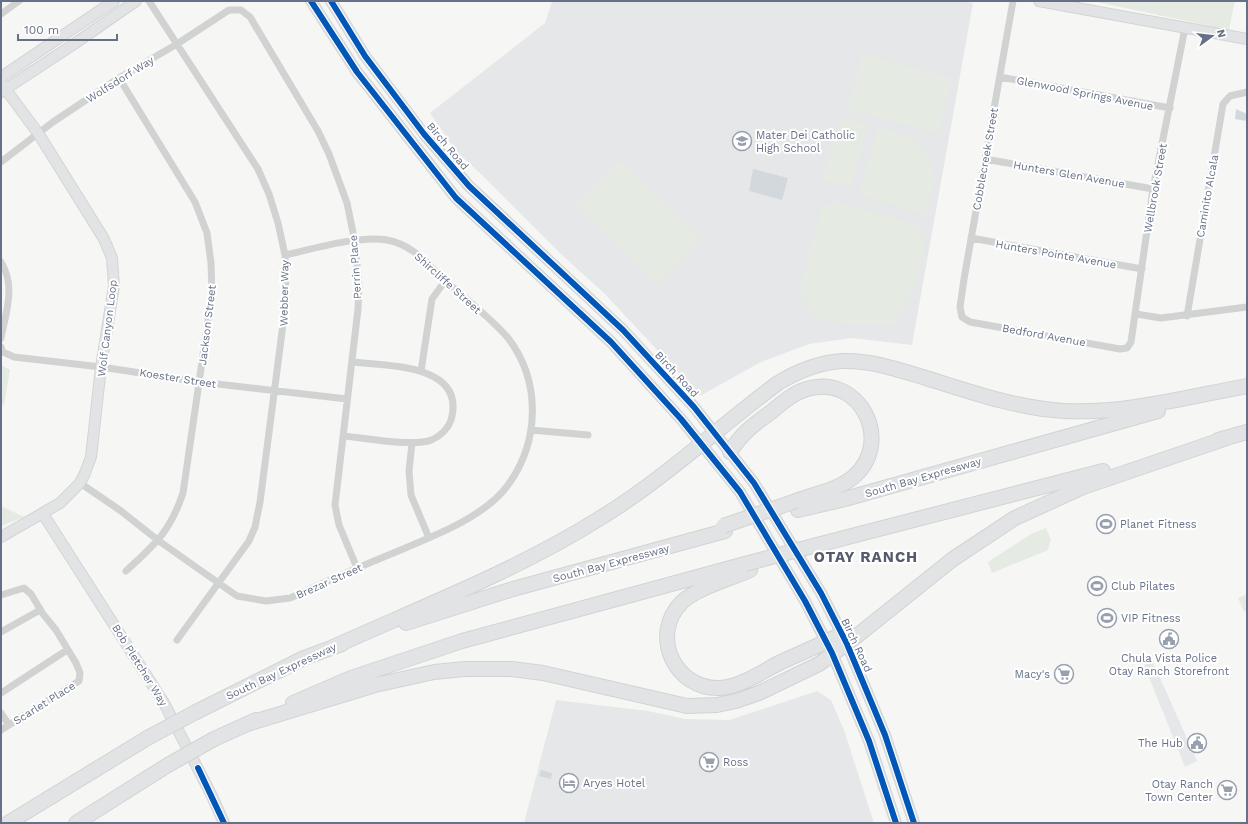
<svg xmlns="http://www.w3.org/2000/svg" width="1248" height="824" font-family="'Work Sans',sans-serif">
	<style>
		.built { fill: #e6e7e8 }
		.green { fill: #e5eae3 }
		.water { fill: #d3d8dc }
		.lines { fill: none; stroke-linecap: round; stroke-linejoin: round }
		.secondary-casing { stroke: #d3d4d5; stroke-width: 12 }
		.highway-casing { stroke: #d2d3d3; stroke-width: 16 }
		.street { stroke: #d1d2d2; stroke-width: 7 }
		.secondary { stroke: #e2e3e4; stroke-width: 10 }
		.highway { stroke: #e2e3e4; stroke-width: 14 }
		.highway-bridge-casing { stroke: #d2d3d3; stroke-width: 16; stroke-linecap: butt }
		.highway-bridge { stroke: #e2e3e4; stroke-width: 14 }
		.cycleway-casing { stroke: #fff; stroke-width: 8 }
		.cycleway { stroke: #0057b8; stroke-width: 6 }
		.labels { text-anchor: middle; stroke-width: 4; stroke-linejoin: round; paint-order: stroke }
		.street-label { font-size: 11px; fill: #667086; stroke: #fff }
		.poi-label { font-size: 11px; fill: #667086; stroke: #fff; text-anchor: start }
		.district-label { font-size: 15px; font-weight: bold; letter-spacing: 1px; fill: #545b6b; stroke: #fff }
	</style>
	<rect width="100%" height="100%" fill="#f6f7f5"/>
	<!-- built -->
	<path class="built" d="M552,1H964L973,3L912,345L852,338L809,344L759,363L700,396L605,294L562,255L484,177L456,151L430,113L545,23Z
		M1153,662L1197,761L1185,767L1144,665Z
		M817,691L831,700L844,730L874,823H524L556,700L648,711L685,719L729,720Z"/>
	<!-- green -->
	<path class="green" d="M1092,1H1235L1229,30Z
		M862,54L952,78L938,133L847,109Z
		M841,117L868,125L851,188L823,180Z
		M878,127L909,136L922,146L930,161L935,178L926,215L865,196L860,189Z
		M619,161L701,238L659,284L577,206Z
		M834,201L916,225L925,245L919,276L894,325L841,324L813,317L799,289L822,207Z
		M1,365L10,370L4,405L1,404Z
		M1,506L24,517L1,526Z
		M1046,528L1051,540L1048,550L992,573L988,562L1031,534Z
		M1247,594V610L1244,612L1238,598Z"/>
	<!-- water -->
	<path class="water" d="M1236,109L1247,114V121L1235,119Z
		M753,169L788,178L782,200L749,191Z
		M541,770L552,773L551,779L539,776Z"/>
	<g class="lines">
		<!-- secondary casing -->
		<g class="secondary-casing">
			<path id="secondary" d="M311,1L357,72L456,198L611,342L681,419L740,492L805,601L832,653L869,741L896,823
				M331,1L365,56L424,134L469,186L623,330L694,407L754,483L821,593L847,644L885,735L914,823
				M1039,1L1247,39
				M1,77L114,1
				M1,83L38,133L104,239L112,258L114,286L101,367L91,457L85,473L80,483L60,503L1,537
				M1,92L74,44L136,1
				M43,514L164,703L211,794L224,823"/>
		</g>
		<!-- highway casing -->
		<g class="highway-casing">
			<path id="highway" d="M1218,440L1247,432
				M730,452C742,433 753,425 771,412C782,403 793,393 807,389C861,373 895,444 852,478C837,490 814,494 796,501
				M798,510L845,499L1158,411
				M817,545L1103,471
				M750,570C730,579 697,588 682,602C649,635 675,690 720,688C741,687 763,671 781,662C801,653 822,644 842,634
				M406,623L513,589L725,531
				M333,647C424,606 518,570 602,517C665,478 719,427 778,383C798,371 820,362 843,361C871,360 899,370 926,378C971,392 1016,408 1064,411C1126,414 1187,397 1247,386
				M293,703L351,678L462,641L745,564
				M196,712L304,658L342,644
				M247,724L375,685L434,672L465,669H512L543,673L687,706L717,705L736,701L759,693L819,664L858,635L953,559L1015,518L1083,487L1227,438
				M214,739L256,720
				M8,823L149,737
				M76,823L168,765"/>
		</g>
		<!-- street -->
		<path class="street" d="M149,1L258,169L269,194L278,223L285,255L286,301L260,502L255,527L249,541L177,640
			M1013,1L964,279L960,307L962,317L970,322L1120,349L1127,348L1131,342L1153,189L1185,28
			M1,14L19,1
			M1000,77L1170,108
			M119,78L195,202L207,233L211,263L212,293L183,493C170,532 155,544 126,571
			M985,159L1153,189
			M1,162L53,122L119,78L177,44L229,10H241L250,17L318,131L329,154L347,203L355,242L359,287L358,309L335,505L339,525L357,568
			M971,238L1142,269
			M1,262C16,286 6,312 1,338
			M1136,314L1161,318L1247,307
			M1187,316L1223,104L1230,96L1247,92
			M1,347L3,352L14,357L101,367L200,382L347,399
			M421,371L432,299L445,281
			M531,430L588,435
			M343,436C366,438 407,446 428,441C439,438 450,428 452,416C463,364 387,366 353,362
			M412,443L409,471L411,495L429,538
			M80,483L121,511L159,541L237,596L266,601L290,598C320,585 349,571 379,559C420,541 482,521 508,485C540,441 541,381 508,338C491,318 468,301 449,284C429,267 415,245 387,240C360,235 312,249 285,255
			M1,595L24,588L31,594L43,614L56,630L76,663L80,673L79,681L1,730
			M1,632L40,610
			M1,693L67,650
			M1,713L9,725"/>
		<!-- secondary -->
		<use href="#secondary" class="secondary"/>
		<!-- highway -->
		<use href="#highway" class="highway"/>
		<!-- highway-bridge casing -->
		<g class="highway-bridge-casing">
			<path id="highway-bridge" d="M723,526L796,501
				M745,564L817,545
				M149,737L196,712
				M168,765L214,739"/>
		</g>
		<!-- highway-bridge -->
		<use href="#highway-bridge" class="highway-bridge"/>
		<!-- cycleway casing -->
		<g class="cycleway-casing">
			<path id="cycleway" d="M311,1L357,72L456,198L611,342L681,419L740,492L805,601L832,653L869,741L896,823
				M331,1L365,56L424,134L469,186L623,330L694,407L754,483L821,593L847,644L885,735L914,823
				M198,768L224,823"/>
		</g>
		<!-- cycleway -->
		<use href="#cycleway" class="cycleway"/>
	</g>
	<!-- icons -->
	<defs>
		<g id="school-ring" transform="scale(1)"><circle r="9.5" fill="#fff" stroke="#989fad" stroke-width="1.5"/><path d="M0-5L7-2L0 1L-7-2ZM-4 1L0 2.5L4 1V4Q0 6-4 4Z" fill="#989fad"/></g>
		<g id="stadium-ring" transform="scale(1)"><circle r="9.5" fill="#fff" stroke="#989fad" stroke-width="1.5"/><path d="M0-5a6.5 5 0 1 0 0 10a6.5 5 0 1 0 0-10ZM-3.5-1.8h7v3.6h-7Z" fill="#989fad"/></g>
		<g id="civic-ring" transform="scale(1)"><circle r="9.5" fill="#fff" stroke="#989fad" stroke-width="1.5"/><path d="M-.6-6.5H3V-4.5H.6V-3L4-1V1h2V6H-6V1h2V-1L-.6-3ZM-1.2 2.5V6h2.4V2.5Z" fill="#989fad"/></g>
		<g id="supermarket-ring" transform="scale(1)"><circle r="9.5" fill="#fff" stroke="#989fad" stroke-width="1.5"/><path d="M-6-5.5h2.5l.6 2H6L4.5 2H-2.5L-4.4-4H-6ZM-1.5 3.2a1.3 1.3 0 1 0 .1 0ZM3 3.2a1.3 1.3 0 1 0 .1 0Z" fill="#989fad"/></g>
		<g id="hotel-ring" transform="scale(1)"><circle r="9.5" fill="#fff" stroke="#989fad" stroke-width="1.5"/><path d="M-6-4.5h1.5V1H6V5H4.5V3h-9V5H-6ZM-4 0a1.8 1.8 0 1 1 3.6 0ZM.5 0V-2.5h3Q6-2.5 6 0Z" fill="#989fad"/></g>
	</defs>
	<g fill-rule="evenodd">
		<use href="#school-ring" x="742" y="141"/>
		<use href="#stadium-ring" x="1106" y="524"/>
		<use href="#stadium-ring" x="1097" y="586"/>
		<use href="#stadium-ring" x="1107" y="618"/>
		<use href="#civic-ring" x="1169" y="639"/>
		<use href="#supermarket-ring" x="1064" y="674"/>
		<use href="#civic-ring" x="1197" y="743"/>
		<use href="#supermarket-ring" x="709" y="762"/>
		<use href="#hotel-ring" x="569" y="783"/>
		<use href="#supermarket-ring" x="1227" y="790"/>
	</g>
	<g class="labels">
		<!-- street labels -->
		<g class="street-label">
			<text transform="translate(120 79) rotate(-32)" y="4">Wolfsdorf Way</text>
			<text transform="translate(1085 93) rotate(11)" y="4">Glenwood Springs Avenue</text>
			<text transform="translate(448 146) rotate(50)" y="4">Birch Road</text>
			<text transform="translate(985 159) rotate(-80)" y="4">Cobblecreek Street</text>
			<text transform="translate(1069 174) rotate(10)" y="4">Hunters Glen Avenue</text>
			<text transform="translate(1155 188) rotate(-80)" y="4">Wellbrook Street</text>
			<text transform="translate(1207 196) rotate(-80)" y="4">Caminito Alcala</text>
			<text transform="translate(1056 254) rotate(10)" y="4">Hunters Pointe Avenue</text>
			<text transform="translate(355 267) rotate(-94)" y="4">Perrin Place</text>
			<text transform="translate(448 283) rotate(42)" y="4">Shircliffe Street</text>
			<text transform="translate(284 293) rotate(-89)" y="4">Webber Way</text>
			<text transform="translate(207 325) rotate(-83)" y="4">Jackson Street</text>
			<text transform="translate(107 328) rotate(-83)" y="4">Wolf Canyon Loop</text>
			<text transform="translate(1044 335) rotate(10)" y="4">Bedford Avenue</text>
			<text transform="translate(677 374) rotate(47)" y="4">Birch Road</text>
			<text transform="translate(178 378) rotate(9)" y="4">Koester Street</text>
			<text transform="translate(923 477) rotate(-16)" y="4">South Bay Expressway</text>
			<text transform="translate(611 563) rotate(-15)" y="4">South Bay Expressway</text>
			<text transform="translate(329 581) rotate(-24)" y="4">Brezar Street</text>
			<text transform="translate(857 645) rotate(65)" y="4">Birch Road</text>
			<text transform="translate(140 665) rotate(58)" y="4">Bob Pletcher Way</text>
			<text transform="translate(281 671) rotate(-25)" y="4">South Bay Expressway</text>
			<text transform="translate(44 703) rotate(-32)" y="4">Scarlet Place</text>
		</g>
		<!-- poi labels -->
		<g class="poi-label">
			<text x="756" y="139">Mater Dei Catholic<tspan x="756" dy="13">High School</tspan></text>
			<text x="1120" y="528">Planet Fitness</text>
			<text x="1111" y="590">Club Pilates</text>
			<text x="1121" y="622">VIP Fitness</text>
			<text x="1169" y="662" text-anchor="middle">Chula Vista Police<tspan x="1169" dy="13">Otay Ranch Storefront</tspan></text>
			<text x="1050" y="678" text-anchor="end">Macy's</text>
			<text x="1183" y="747" text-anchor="end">The Hub</text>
			<text x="723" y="766">Ross</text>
			<text x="583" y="787">Aryes Hotel</text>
			<text x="1213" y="788" text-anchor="end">Otay Ranch<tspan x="1213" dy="13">Town Center</tspan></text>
		</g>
		<!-- district labels -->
		<g class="district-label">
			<text x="866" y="562">OTAY RANCH</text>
		</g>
	</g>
	<!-- border -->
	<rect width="1248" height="824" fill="none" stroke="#667086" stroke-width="4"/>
	<!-- north arrow -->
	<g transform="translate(1212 36) rotate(75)" stroke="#ffffff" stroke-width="3" paint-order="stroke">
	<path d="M0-3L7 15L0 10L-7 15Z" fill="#667086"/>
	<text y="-6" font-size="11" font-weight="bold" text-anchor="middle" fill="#667086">N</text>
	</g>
	<!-- scale -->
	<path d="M18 34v6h99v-6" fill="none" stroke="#667086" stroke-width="2"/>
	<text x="24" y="34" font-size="12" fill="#667086" stroke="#ffffff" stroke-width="3" paint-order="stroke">100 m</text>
</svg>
